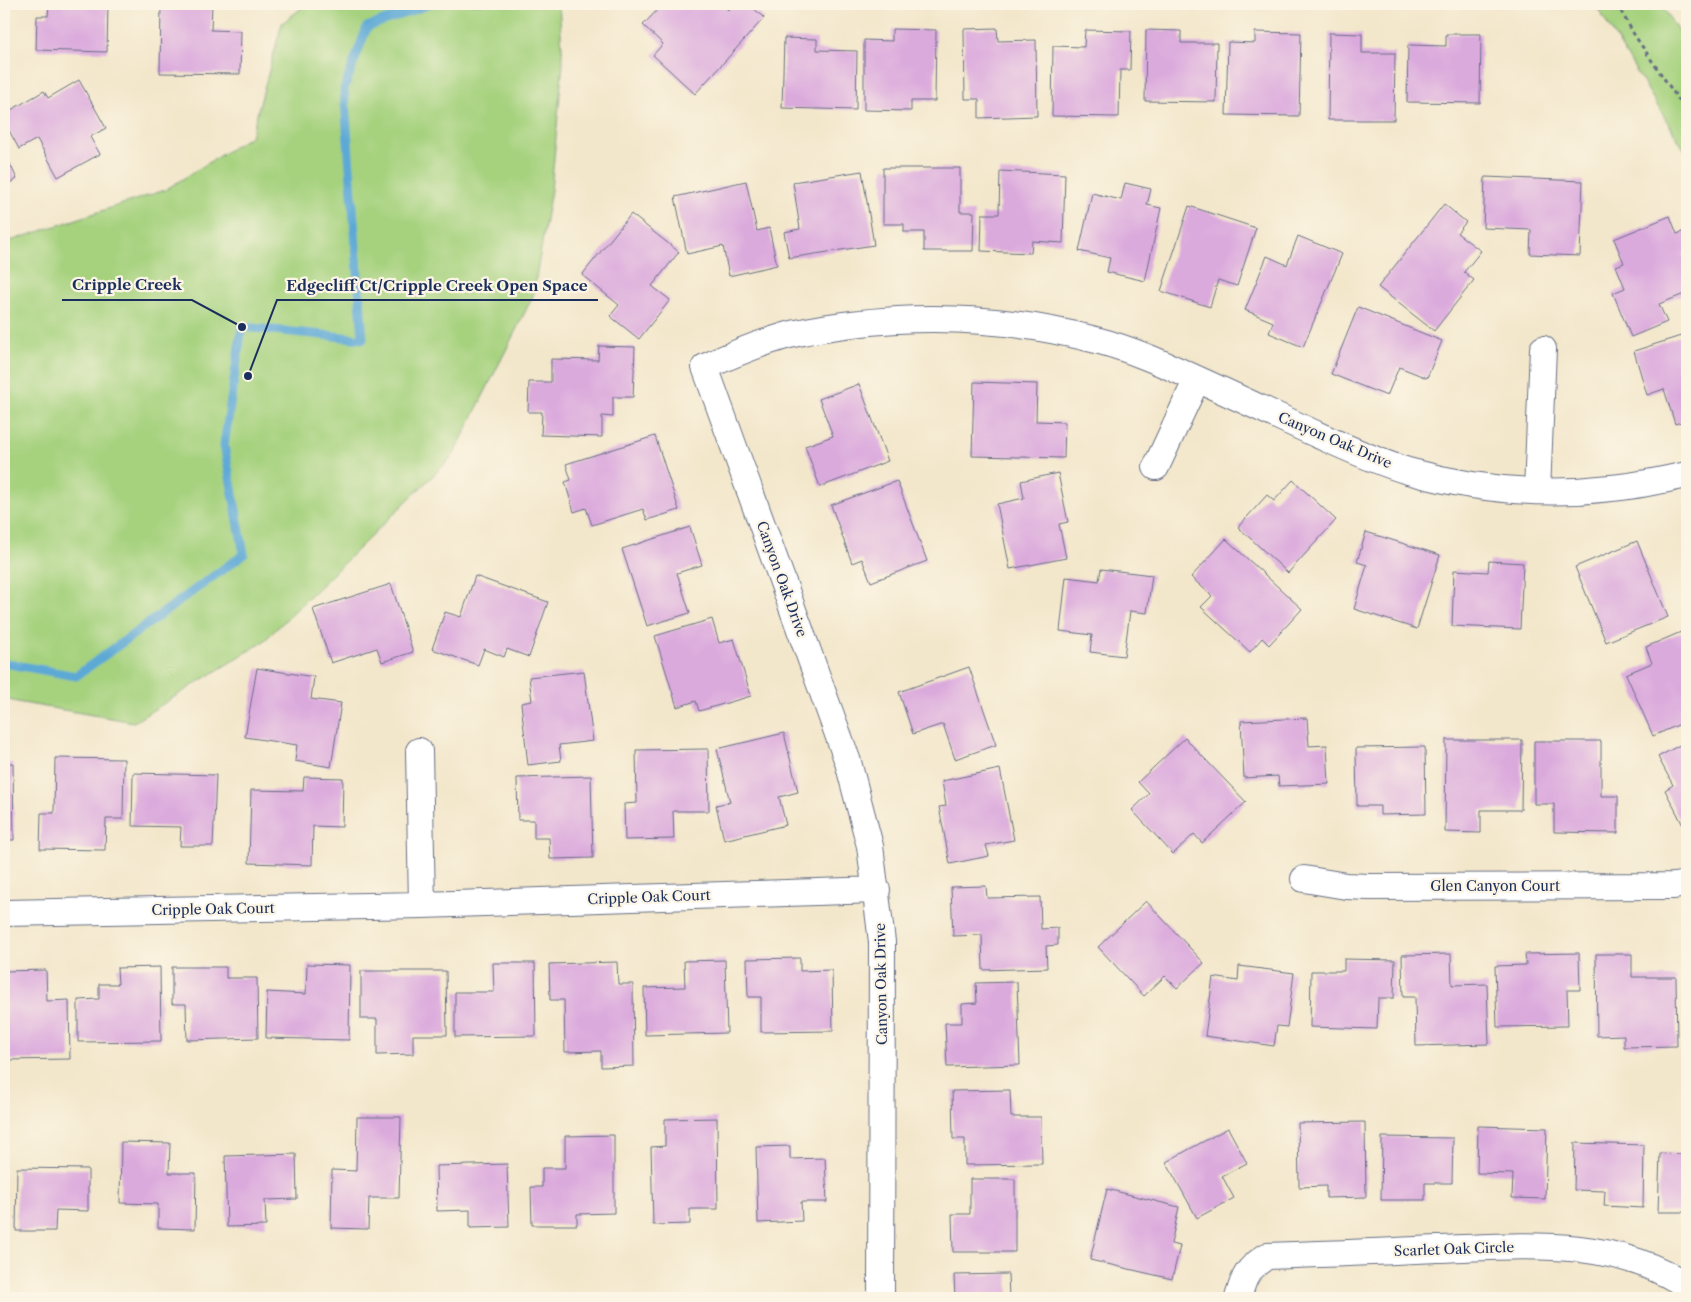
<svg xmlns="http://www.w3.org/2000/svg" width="1691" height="1302" font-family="'Libre Caslon Text',serif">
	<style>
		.green { fill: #a6d27e; stroke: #60806e }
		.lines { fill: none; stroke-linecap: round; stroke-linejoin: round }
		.stream { stroke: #5da9d6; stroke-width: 9 }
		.building { fill: #dbaadd }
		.minor-casing { stroke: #676f84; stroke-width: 28 }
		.path { stroke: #676f84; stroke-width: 3; stroke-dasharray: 4 4; stroke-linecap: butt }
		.minor { stroke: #fff; stroke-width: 26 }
		.labels { text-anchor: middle; stroke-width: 4.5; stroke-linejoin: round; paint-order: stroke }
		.street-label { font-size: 14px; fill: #1b2f5e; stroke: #fcf5e5 }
		.leader { fill: none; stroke: #1b2f5e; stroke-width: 2 }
		.callout-dot { fill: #1b2f5e; stroke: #fcf5e5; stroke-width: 2 }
		.callout-label { font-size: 15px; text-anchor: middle; font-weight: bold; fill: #1b2f5e; stroke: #fcf5e5; stroke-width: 4.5; stroke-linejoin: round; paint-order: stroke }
	</style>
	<rect width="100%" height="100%" fill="#fcf5e5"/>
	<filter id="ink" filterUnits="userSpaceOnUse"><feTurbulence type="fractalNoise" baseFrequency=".02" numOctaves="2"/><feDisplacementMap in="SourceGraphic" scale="10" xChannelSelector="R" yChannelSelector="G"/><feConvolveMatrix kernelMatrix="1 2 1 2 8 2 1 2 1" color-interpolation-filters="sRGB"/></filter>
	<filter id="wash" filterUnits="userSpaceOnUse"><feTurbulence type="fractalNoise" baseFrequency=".0096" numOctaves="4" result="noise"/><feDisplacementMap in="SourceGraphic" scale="20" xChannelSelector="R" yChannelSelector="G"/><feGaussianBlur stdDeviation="1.12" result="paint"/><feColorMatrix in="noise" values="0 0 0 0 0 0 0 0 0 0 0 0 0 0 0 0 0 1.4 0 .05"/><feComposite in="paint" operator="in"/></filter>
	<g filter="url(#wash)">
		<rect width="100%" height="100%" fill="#f3e7cb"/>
		<!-- green -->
		<path class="green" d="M307,4H559L563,63L551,190L533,296L453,456L263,642L134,722L22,703L4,699V243L165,190L251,136L282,23Z
			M1595,4H1661L1687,46V154Z"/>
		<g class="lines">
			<!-- stream -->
			<path class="stream" d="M4,663L76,676L244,554L224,445L242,327L363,339L344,89L367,27L430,4"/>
		</g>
		<g id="blocks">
			<!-- building -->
			<path class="building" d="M49,4H108L107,52L36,50L37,16H48Z
				M161,4H212L211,30L241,31L240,74L160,73Z
				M663,4H721L728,10L735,4H749L764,18L695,94L653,55L663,44L643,25Z
				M997,28L998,41L1036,40L1037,116L979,118V99H965L964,29Z
				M892,29L936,30L935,101H911V111L864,110V40L892,41Z
				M1085,30L1131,31L1130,70H1120L1119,117L1052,116L1053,46L1084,47Z
				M1146,30L1181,31V43H1217L1216,102L1145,101Z
				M1255,32L1301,33L1299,116L1226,115L1228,42L1255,43Z
				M1329,33L1362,34V53H1395L1394,120H1328Z
				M1446,34H1481L1480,103L1407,102L1408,45L1446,46Z
				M784,38L817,39V50L857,51L856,110L782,108Z
				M79,80L106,128L90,137L100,154L58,177L37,139L19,149L4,121V114L44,91L48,98Z
				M4,151L17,179L4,186Z
				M883,168H960V212H974L973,251H924V232H904V224H883Z
				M862,171L874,245L789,258L784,232L800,229L793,182Z
				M1000,171L1065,174L1063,243L1032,241L1031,253L981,251L982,214H999Z
				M1485,177L1583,181L1580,256L1530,254L1531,230L1483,228Z
				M746,181L757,231L769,228L777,265L729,276L723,246L687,254L675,197Z
				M1125,183L1151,189L1147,205L1161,208L1145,281L1107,272L1110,258L1079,251L1092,193L1121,200Z
				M1444,204L1466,222L1457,233L1481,251L1464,272L1474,280L1434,331L1378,287Z
				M1189,206L1256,228L1237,286L1218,280L1210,307L1161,291Z
				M631,214L679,252L652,286L670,300L639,339L610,316L619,305L582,275Z
				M1670,216L1677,234L1687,230V252L1683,254L1687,263V293L1659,304L1667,322L1631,337L1613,293L1625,288L1616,266L1624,263L1614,239Z
				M1298,236L1342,254L1303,347L1269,333L1273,322L1245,310L1267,256L1287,265Z
				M1358,307L1442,341L1427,378L1399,367L1387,396L1331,374Z
				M1687,334V420L1675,424L1664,389L1647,395L1634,351Z
				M599,346L635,347L633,397H613V417L602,416V437L541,435L542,412H528L529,382H551V359L598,360Z
				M974,382L1037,384L1036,421L1065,422L1064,458L972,456Z
				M859,384L888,461L820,487L805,446L833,436L819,399Z
				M655,436L679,510L647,520L643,509L592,525L586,508L574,512L565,482L571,480L566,464Z
				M1058,473L1068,522L1059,524L1066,558L1010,569L997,504L1024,498L1021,481Z
				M1293,480L1336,520L1288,573L1238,527L1267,495L1274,501Z
				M897,481L927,561L871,582L862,559L852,563L831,505Z
				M690,527L702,565L677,573L690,613L647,626L622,549Z
				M1366,532L1440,555L1417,629L1354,609L1367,565L1357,562Z
				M1226,539L1302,609L1269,645L1262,638L1250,652L1201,607L1212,596L1191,577Z
				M1637,541L1668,617L1606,642L1575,567Z
				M1489,561L1523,563L1520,629L1452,626L1454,570L1488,572Z
				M1101,569L1152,575L1147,613L1130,611L1124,656L1090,652L1092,635L1060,631L1066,577L1099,581Z
				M475,576L548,602L529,657L507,649L504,657L484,649L478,665L432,649L445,612L461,617Z
				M391,584L413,652L382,662L377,648L331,663L313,609Z
				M712,619L719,643L734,639L751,696L699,711L696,701L677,707L655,636Z
				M1681,632L1687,647V721L1653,736L1626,674L1652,663L1646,647Z
				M969,667L996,745L955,759L943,724L913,734L899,692Z
				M257,668L314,677L311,699L341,703L331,767L295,761L297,745L245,737Z
				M584,671L593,741L559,745L561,761L528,765L521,703L532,701L529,677Z
				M1307,718L1309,746L1327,745L1329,784L1279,786L1278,776L1244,778L1241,721Z
				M784,733L798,792L779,797L786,825L724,840L716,805L730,802L717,749Z
				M1185,738L1246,802L1202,843L1194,834L1173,854L1132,810L1149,794L1138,782Z
				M1446,740H1522L1521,810H1481V833L1445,832Z
				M1534,741H1601V796H1618V833L1554,832V804H1534Z
				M1687,741V833L1665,790L1673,785L1658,757Z
				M1425,747L1426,814L1380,815V806H1357L1356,748Z
				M708,749L709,811H673L674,839L625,840L624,804L637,803L636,750Z
				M55,758L124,759L123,819H106L105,850L40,849L41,813H54Z
				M4,763H13L14,840H4Z
				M1000,769L1014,840L986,845L989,856L950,864L939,807L946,806L942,781Z
				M133,773L216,775L213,846H180L181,827L132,826Z
				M591,776L593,858L550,859L549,838H534V820H518L517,778Z
				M304,777L343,778L342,827L313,826L312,865L249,863L251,790L303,791Z
				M986,886L987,898L1040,897L1041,929L1058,928V945L1046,946L1047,968L983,970L982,935L953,936L951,887Z
				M1146,901L1204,963L1177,988L1165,976L1144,996L1098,947Z
				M1579,953L1580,990H1567L1568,1026L1497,1027L1495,966L1526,965L1525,954Z
				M1451,954L1452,985L1487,984L1489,1044L1416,1046L1415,997H1403L1402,955Z
				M1596,954H1632V977H1676L1677,1046L1624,1047V1035L1597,1036Z
				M800,958V971L832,970L833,1031L761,1032V997H748L747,959Z
				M1344,959L1395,960L1394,998H1378L1377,1029L1310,1027L1311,971H1344Z
				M725,960L727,1033L645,1035L644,988L685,987L684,961Z
				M617,962L618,984H633L634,1066L601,1067V1051L565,1052L564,1000H550L549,964Z
				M493,963H535L536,1036L455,1037V992H494Z
				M307,964L350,965L349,1040L266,1038L267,992L306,994Z
				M1239,966L1294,973L1287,1027L1277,1026L1274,1046L1205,1036L1213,977L1238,981Z
				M160,967L161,1041L78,1042V1000L99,999V984H118L117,968Z
				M172,967H226V978H257L258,1038L187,1040L186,1004H172Z
				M46,970L47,1001L69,1000L70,1059L4,1060V971Z
				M361,971H446L447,1035H413V1054L377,1055V1019H361Z
				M1017,982L1020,1065L947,1067L945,1023H962V1004L977,1003L976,983Z
				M1010,1090L1011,1117H1041L1042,1164L965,1165V1139H953L952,1091Z
				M357,1117H401L399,1198H369L368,1229L331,1228L332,1170L356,1171Z
				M717,1118L718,1209H690V1224L653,1225L651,1147L665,1146V1119Z
				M1365,1122L1366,1197L1326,1198V1186L1299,1187L1298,1123Z
				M1685,1123H1687V1212H1658L1660,1153L1684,1154Z
				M1478,1126L1547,1128L1545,1199L1512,1198L1513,1174L1477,1173Z
				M1228,1128L1247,1163L1222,1176L1234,1198L1197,1218L1166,1162Z
				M614,1135V1213L577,1214V1225H532L531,1187H542V1168H565V1136Z
				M1382,1137L1453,1138L1452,1183H1425V1200H1381Z
				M121,1142L170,1143L169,1173H196L195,1229L158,1228V1204L120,1203Z
				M1575,1143L1644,1145L1643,1208L1604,1206L1605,1191L1574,1190Z
				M790,1146V1159L825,1158L827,1202H801L802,1221L758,1223L756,1147Z
				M296,1154L297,1199L265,1200L266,1226L227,1227L225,1156Z
				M507,1164L509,1227L470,1228V1210L437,1211L436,1166Z
				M17,1168L88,1169V1211L56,1210L55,1231H16Z
				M970,1179H1015V1252H953L952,1214H970Z
				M1107,1189L1179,1207L1171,1244L1180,1246L1172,1279L1090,1260Z
				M1008,1274L1009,1298H955L954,1275Z"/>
		</g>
	</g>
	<g filter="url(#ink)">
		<use href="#blocks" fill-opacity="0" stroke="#676f84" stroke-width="1"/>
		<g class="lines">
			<!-- minor casing -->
			<g class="minor-casing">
				<path id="minor" d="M1156,467L1197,379
					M1537,491L1543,349
					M419,751L422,905
					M1304,879L1346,886L1368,887L1674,886L1687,884
					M4,913L422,905L877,890
					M881,1298L882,942L870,846L848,762L705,367C731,355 755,345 782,337C804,330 829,327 852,324C934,314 1016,319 1096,340C1131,349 1164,364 1197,379C1237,397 1277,416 1318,435C1347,448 1377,462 1408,471C1473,489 1544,496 1611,488C1637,486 1662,480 1687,475
					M1238,1298C1244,1276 1247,1269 1267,1256C1324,1254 1380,1252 1437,1249C1523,1246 1612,1236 1687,1286"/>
			</g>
			<!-- path -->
			<path class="path" d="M1617,4L1635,36L1687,112"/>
			<!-- minor -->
			<use href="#minor" class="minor"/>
		</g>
	</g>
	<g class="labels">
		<!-- street labels -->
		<g class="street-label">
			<text transform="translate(1335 440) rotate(23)" y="5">Canyon Oak Drive</text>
			<text transform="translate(782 579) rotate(70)" y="5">Canyon Oak Drive</text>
			<text x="1495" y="891">Glen Canyon Court</text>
			<text transform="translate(649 897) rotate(-2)" y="5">Cripple Oak Court</text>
			<text transform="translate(213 909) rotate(-1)" y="5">Cripple Oak Court</text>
			<text transform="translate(881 984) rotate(-91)" y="5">Canyon Oak Drive</text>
			<text transform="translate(1454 1249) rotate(-2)" y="5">Scarlet Oak Circle</text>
		</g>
	</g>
	<!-- callouts -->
	<path class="leader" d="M242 327L192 300H62M248 376L277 300H598"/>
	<g class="callout-dot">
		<circle cx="242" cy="327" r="5"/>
		<circle cx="248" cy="376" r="5"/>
	</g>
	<g class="callout-label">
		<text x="127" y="290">Cripple Creek</text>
		<text x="437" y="291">Edgecliff Ct/Cripple Creek Open Space</text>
	</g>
	<!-- margin -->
	<rect width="1691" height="1302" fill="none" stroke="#fcf5e5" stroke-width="20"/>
</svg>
